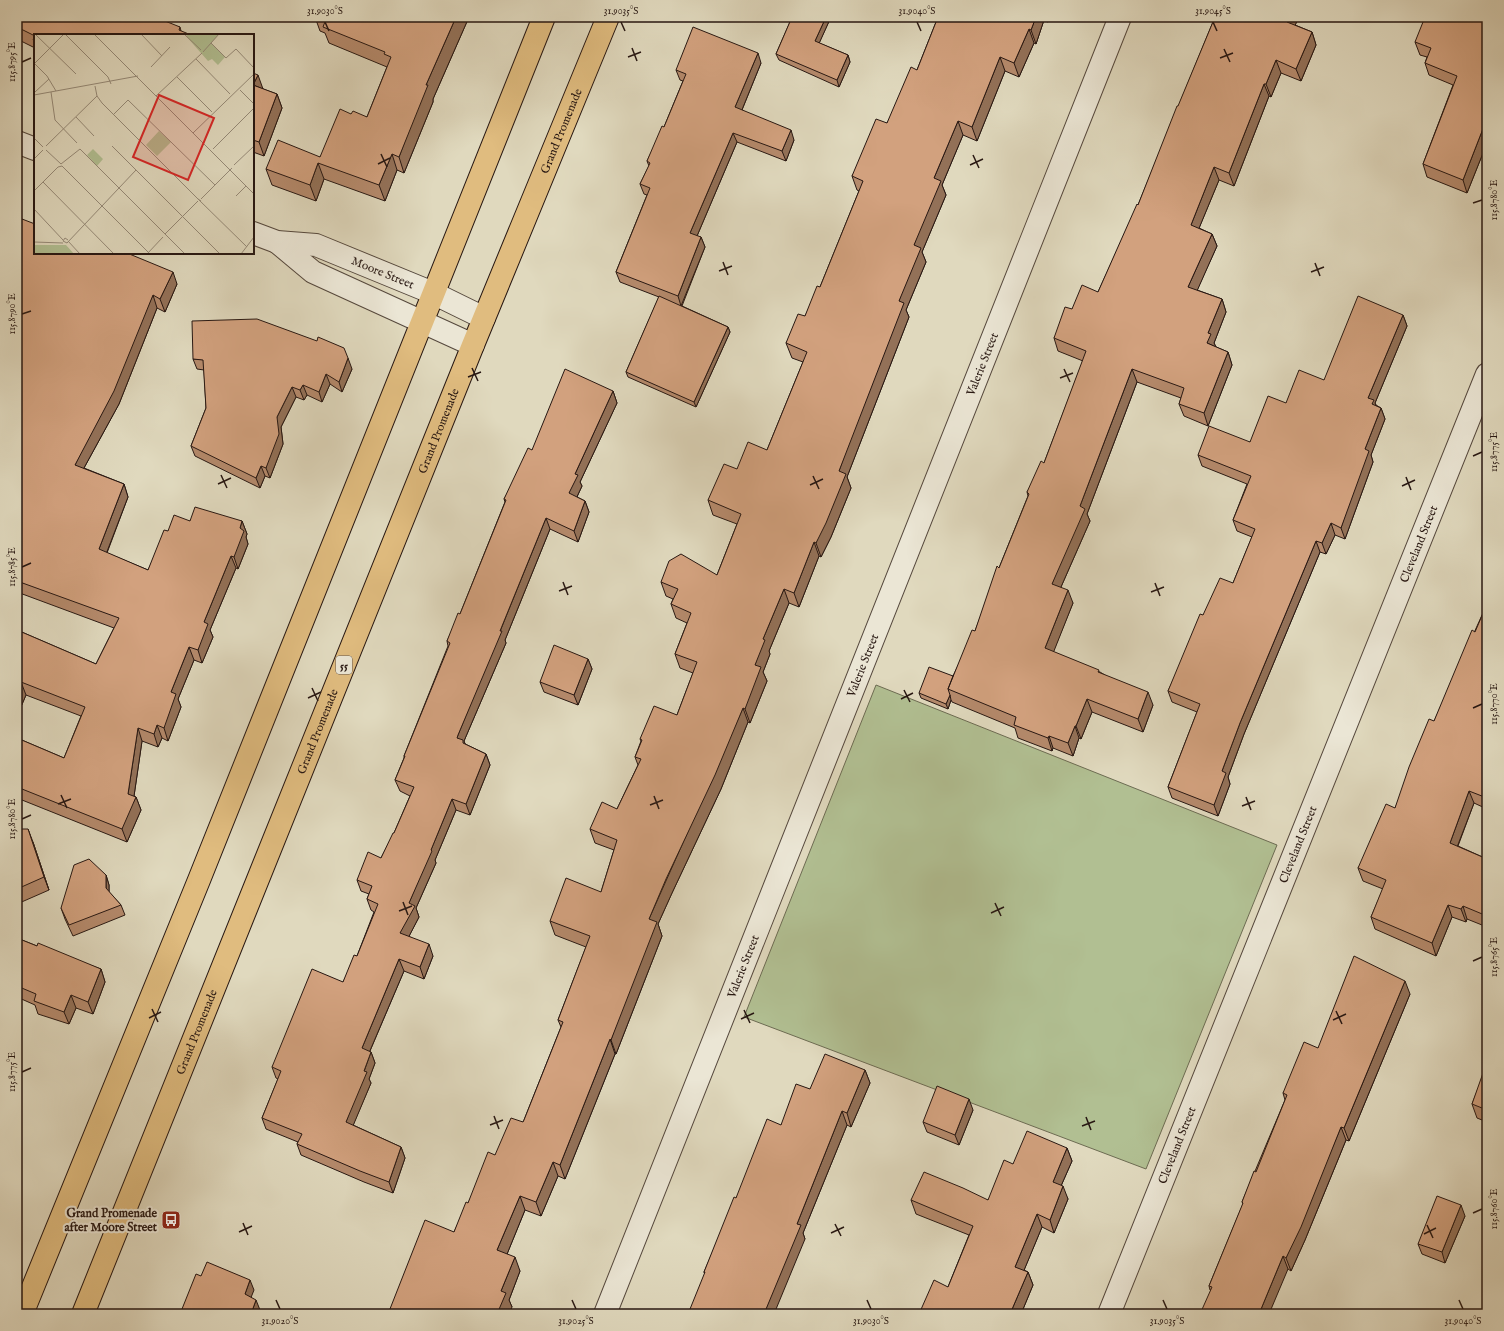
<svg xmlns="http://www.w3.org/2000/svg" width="1504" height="1331" font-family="'IM FELL English',serif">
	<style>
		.green { fill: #b1bf92; stroke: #6c6b52 }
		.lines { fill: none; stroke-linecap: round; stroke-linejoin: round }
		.minor-casing { stroke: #55483d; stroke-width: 24 }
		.primary-casing { stroke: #271712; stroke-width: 24 }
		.minor { stroke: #ebe6d5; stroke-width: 22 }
		.primary { stroke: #e0bc7f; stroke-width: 22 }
		.wall { fill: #b58a6c; stroke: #271712 }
		.shaded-wall { fill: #937158; stroke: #271712 }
		.building { fill: #d2a17e; stroke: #271712 }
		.ticks { fill: none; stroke: #271712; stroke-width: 1.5 }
		.labels { text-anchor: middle; stroke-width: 4; stroke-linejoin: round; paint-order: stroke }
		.shield { fill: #ebe6d5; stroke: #62554c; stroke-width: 1 }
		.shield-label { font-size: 11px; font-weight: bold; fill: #271712 }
		.street-label { font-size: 12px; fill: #271712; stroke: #ebe6d5 }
		.poi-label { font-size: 12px; font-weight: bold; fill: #271712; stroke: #ebe6d5; text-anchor: end }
		.inset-road { fill: none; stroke: #968b79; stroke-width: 1 }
		.view { fill: #d62828; fill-opacity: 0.15; stroke: #d62828; stroke-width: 2 }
		.inset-edge { fill: none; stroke: #271712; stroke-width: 2 }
		.neatline { fill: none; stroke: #271712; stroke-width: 1.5 }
		.ticks-label { font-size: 10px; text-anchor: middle; fill: #271712 }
	</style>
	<rect width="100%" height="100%" fill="#e0d9be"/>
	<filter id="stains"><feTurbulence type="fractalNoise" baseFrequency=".005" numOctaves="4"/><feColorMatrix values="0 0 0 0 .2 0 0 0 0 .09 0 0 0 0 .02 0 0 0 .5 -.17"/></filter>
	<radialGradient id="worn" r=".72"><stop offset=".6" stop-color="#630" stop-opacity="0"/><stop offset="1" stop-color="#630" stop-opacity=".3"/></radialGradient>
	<!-- green -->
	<path class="green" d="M876,685L1277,845L1146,1169L744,1017Z"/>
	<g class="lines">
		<!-- minor casing -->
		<g class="minor-casing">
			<g id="minor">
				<path d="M17,142L35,149"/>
				<path id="s1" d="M253,233L277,242L316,245L433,293L484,318"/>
				<path d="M277,242L313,272L473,345"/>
				<path id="s2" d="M605,1314L1120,17"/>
				<path id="s3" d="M1109,1314L1487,374"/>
			</g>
		</g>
		<!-- primary casing -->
		<g class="primary-casing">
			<g id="primary">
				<path d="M22,1314L199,880L544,17"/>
				<path id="s4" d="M83,1314L473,345L608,17"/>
			</g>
		</g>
		<!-- minor -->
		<use href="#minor" class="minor"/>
		<!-- primary -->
		<use href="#primary" class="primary"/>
	</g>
	<!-- wall -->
	<path class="wall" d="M17,17L180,27L181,31L35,35V48L17,39Z
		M315,17H469L433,99V102L404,173L397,170L385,201L324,179L316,201L272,185L266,169L320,157L351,114L367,117L387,67L329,43L325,33L320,31Z
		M778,17H831L819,43L848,55L850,62L839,87L779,60L776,54L790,22Z
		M938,17H1050L1048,22L1044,20L1036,44L1034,43L1019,77L1005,71L977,141L963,135L942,185L946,195L922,252L926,262L906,310L909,317L847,477L851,488L831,537L821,557L819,556L799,607L789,603L769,651L770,654L763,672L767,681L750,723L748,722L721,789L672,893L658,924L662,936L616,1054H615L565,1179L558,1176L541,1216L525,1210L507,1254L520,1271L509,1300L512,1307L454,1232L468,1203L495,1155L523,1122L524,1120L561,1027L558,1020L586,947L555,935L550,921L601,892L614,850L595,843L590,829L617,809L638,765L635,757L641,741L640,739L677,715L693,673L680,668L675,654L687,623L676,618L671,604L673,599L666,596L661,582L717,575L737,524L713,515L708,500L737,469L767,450L803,362L792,358L786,343L805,316L820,287L859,191L857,190L852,176L887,123L917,70Z
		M1215,17H1299L1295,25L1312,32L1316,45L1301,81L1281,73L1271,97L1269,96L1234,186L1219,180L1199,228L1212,234L1217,246L1197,290L1222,299L1226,312L1214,343L1216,347L1228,352L1232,365L1208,426L1184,416L1179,404L1181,398L1137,382L1087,514L1090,521L1061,587L1073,603L1053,652L1100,672L1153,705L1143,732L1092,712L1081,739L1079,738L1073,756L1053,748L1052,751L1018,738L1015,728L952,702L951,700L948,709L921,698L919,693L953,676L975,631L999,568L1028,496L1027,492L1044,463L1083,361L1058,351L1054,338L1072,309L1098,292L1138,205Z
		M1487,17V143L1467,193L1427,177L1423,164L1453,85L1429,75L1425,63L1427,57L1420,55L1415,42Z
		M761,63L742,110L794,140L786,161L737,142L697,236L701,237L705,247L682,306L728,327L730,332L696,407L628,377L626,372L659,297L620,282L616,272L647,195L644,194L640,184L649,166L647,161L664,127L683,81L680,80L676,70Z
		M253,73L263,89L277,94L282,108L264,156L253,152Z
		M17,231L177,284L165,312L157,308L119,404L84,468L124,484L128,497L107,553L148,570L168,531L190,521H242L247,534L246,537L248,544L238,569L236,568L210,630L213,637L202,663L194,660L178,699L181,707L168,741L162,738L158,747L142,741L134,796L136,797L141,810L127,842L17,798V738L64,758L81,716L26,695L17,716V630L96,664L114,628L17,592Z
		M1403,315L1407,326L1375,403L1376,405L1381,408L1385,419L1371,455L1373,462L1345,539L1335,535L1326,554L1320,552L1244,734L1228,777L1230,784L1218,816L1172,798L1168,787L1197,712L1172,702L1168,691L1203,615L1233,583L1252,537L1237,531L1233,520L1247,484L1202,466L1198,455L1250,442L1286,403L1324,380Z
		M193,359L352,369L342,392L330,384L322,402L307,395L304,400L296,397L281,427L283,444L270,478L265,476L260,488L195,456L191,446L206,408L204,370L197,369Z
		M613,391L617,403L580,482L582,486L577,497L585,501L589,512L578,542L550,529L505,640L506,643L464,741L465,744L486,754L490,765L470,815L456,810L435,860L436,863L416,908L419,917L409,936L433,956L424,979L404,971L370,1051L371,1052L375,1063L369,1079L371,1083L353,1125L401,1147L405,1158L393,1193L364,1182L301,1155L297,1144L298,1142L266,1129L262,1118L278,1079L276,1078L272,1067L343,982L357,956L374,912L371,910L367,899L369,894L361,891L357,880L381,858L394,833L410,796L400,791L395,780L404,758V756L448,646L447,641L460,614L505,502L504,499L532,450Z
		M1487,604V809L1474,803L1458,846L1487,859V927L1467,919L1466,922L1452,917L1436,956L1375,929L1371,917L1383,889L1363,881L1358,868L1395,808Z
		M588,659L592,669L578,705L544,692L540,682Z
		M17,829L33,842L49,890L17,904Z
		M106,875L109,885V892L121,905L125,915L73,936L65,919L61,908Z
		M17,938L37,946L101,969L105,982L93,1014L76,1008L69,1024L38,1014L35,1005L17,997Z
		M1410,994L1349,1141L1346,1140L1305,1240L1291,1271L1288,1269L1210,1290L1209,1286L1243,1204L1242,1202L1285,1100L1283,1093L1318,1048Z
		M1487,1066V1122L1477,1118L1472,1104Z
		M865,1070L870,1083L851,1127L847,1125L803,1233L805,1239L704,1273V1272L736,1198L781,1125L810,1089Z
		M973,1110L959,1145L927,1132L923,1122Z
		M1067,1148L1072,1161L1061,1186L1068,1199L1054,1233L1042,1227L1024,1270L1028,1272L1033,1285L1021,1314H919L948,1287L969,1235L916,1214L911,1200H988L1013,1164Z
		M1465,1216L1445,1263L1422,1254L1418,1244Z"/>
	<!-- shaded-wall -->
	<path class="shaded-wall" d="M456,17H469L433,99V102L404,173L399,157L426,85Z
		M826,17H831L817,48L815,41Z
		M1036,17H1043L1044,20L1036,44L1031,30Z
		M1046,17H1050L1048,22Z
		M1289,17H1299L1291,34L1287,22Z
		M1029,29L1034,43L1019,77L1014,63Z
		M1312,32L1316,45L1301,81L1296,69Z
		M758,53L761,63L739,117L735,107Z
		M848,55L850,62L839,87L837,80Z
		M1000,57L1005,71L977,141L972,127Z
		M1276,60L1281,73L1271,97L1266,84Z
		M258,75L263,89L253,85Z
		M1264,84L1269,96L1234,186L1229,173Z
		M277,94L282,108L264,156L259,142Z
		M958,121L963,135L942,185L946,195L922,252L926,262L906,310L909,317L847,477L851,488L831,537L821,557L816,543L839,471L899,301L914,245L934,178Z
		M1484,126L1487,134V143L1467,193L1463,180Z
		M791,130L794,140L786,161L782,151Z
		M733,133L737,142L694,243L690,233Z
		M392,154L397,170L385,201L379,185Z
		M318,163L324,179L316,201L310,185Z
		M1214,167L1219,180L1195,238L1191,225Z
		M1212,234L1217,246L1193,300L1188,287Z
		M701,237L705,247L681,306L678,296Z
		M173,272L177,284L165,312L160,299Z
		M153,295L157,308L119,404L79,477L75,465Z
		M1222,299L1226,312L1214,343L1216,347L1207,343L1208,333Z
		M1403,315L1407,326L1375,403L1378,411L1368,398Z
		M728,327L730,332L696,407L694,402Z
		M1228,352L1232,365L1208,426L1204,413Z
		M348,358L352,369L342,392L339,382Z
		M1132,369L1137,382L1087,514L1090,521L1057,596L1052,584L1080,506Z
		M326,374L330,384L322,402L319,392Z
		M303,385L307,395L304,400L300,390Z
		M292,387L296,397L281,427L283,444L270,478L266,468L277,417Z
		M613,391L617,403L580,482L582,486L573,505L569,493L575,474Z
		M1381,408L1385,419L1371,455L1373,462L1345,539L1341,528L1365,449Z
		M261,466L265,476L260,488L256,478Z
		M124,484L128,497L103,562L99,549Z
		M585,501L589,512L578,542L574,531Z
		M546,518L550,529L505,640L506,643L464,741L468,751L457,738L458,735Z
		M242,521L247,534L246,537L248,544L238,569L234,557L240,528Z
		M1331,523L1335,535L1326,554L1322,543Z
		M1316,541L1320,552L1244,734L1228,777L1230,784L1218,816L1214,805L1222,771L1240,723Z
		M814,542L819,556L799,607L794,593Z
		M231,556L236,568L210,630L213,637L202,663L198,650L204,622Z
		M784,589L789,603L769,651L770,654L763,672L767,681L750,723L745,709L755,665L763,639Z
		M1068,590L1073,603L1050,661L1045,648Z
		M189,647L194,660L178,699L181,707L168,741L164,728L171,692Z
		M588,659L592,669L578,705L574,695Z
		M21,682L26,695L17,716V693Z
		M1148,692L1153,705L1143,732L1138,719Z
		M950,695L951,700L948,709L946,704Z
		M1087,699L1092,712L1081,739L1076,726Z
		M743,708L748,722L721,789L672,893L658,924L662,936L616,1054L611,1040L649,919Z
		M157,725L162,738L158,747L154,734Z
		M1075,726L1079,738L1073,756L1068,743Z
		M138,728L142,741L133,803L136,797L141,810L127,842L122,829L128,794Z
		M1049,736L1053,748L1052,751L1048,738Z
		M486,754L490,765L470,815L466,804Z
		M1469,791L1474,803L1454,855L1450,843Z
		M452,799L456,810L435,860L436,863L416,908L419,917L405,944L400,933L409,903Z
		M28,829L33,842L49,890L44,877Z
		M106,875L109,885V898L106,888Z
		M1448,905L1452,917L1436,956L1432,943Z
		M1463,906L1467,919L1466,922L1461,909Z
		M429,944L433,956L424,979L420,967Z
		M399,959L404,971L366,1060L362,1048Z
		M101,969L105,982L93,1014L88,1002Z
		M1405,981L1410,994L1349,1141L1344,1128Z
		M71,995L76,1008L69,1024L64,1012Z
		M610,1039L615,1054L565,1179L560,1165Z
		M371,1052L375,1063L369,1079L371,1083L350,1133L346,1122Z
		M17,1066L21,1077V1087L17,1099Z
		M865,1070L870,1083L851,1127L847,1113Z
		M969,1099L973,1110L959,1145L955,1135Z
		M842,1111L847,1125L803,1233L805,1239L774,1314H764L797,1224Z
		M1341,1127L1346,1140L1305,1240L1291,1271L1286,1258Z
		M401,1147L405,1158L393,1193L389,1182Z
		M1067,1148L1072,1161L1057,1195L1053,1182Z
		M553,1162L558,1176L541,1216L536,1202Z
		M1063,1186L1068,1199L1054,1233L1050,1220Z
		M520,1196L525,1210L503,1264L497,1250Z
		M1461,1205L1465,1216L1445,1263L1442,1252Z
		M1037,1214L1042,1227L1020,1280L1015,1267Z
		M1283,1256L1288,1269L1269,1314H1259Z
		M515,1257L520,1271L509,1300L512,1307L509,1314H497L501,1291Z
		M1028,1272L1033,1285L1021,1314H1010Z
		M250,1280L254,1290L248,1305L245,1294Z
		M256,1300L260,1310L259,1314H251Z"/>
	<!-- building -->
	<path class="building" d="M17,17H155L180,27L179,30L191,35H35V41L33,40L35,36L17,27Z
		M320,17H456L426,85H428L399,157L392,154L379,185L318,163L310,185L266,169L278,140L320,157L340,109L351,114L353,111L367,117L391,57L384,54L385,52L323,27L326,19Z
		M791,17H826L815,41L848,55L837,80L776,54L792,17Z
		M938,17H1036L1031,30L1029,29L1014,63L1000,57L972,127L958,121L934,178L941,181L914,245L921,248L899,301L904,303L839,471L846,474L826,523L816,543L814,542L794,593L784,589L763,639L765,640L755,665L761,667L745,709L743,708L715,775L666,879L649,919L657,922L611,1040L610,1039L560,1165L553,1162L536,1202L520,1196L497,1250L515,1257L501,1291L506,1293L497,1314H388L425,1220L454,1232L466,1202L468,1203L488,1152L495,1155L511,1118L523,1122L524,1120L563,1022L558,1020L590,936L550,921L566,878L601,892L617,840L590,829L602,802L617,809L641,759L635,757L642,740L640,739L654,706L677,715L697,662L675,654L691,613L671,604L678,589L661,582L669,561L681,554L717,575L741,514L708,500L724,464L737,469L748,442L767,450L807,352L786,343L798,314L805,316L817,286L820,287L863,181L852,176L876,119L887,123L911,67L917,70Z
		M1215,17H1289L1287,22L1312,32L1296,69L1276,60L1266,84H1264L1229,173L1214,167L1191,225L1212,234L1188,287L1222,299L1208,333L1211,334L1207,343L1228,352L1204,413L1179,404L1184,388L1132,369L1080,506L1085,509L1052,584L1068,590L1045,648L1099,670L1098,672L1148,692L1138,719L1087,699L1076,726H1075L1068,743L1049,736L1048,738L1014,725L1016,717L948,689L972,630L975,631L997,566L999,568L1029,494L1027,492L1041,461L1044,463L1086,351L1054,338L1065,307L1072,309L1082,285L1098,292L1137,204L1138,205L1177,106H1178Z
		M1425,17H1487V127L1484,126L1463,180L1423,164L1457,76L1425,63L1431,48L1415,42Z
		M693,27L758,53L735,107L791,130L782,151L733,133L690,233L701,237L678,296L616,272L650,188L640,184L650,163L647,161L662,126L664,127L686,74L676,70Z
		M253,73L258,75L253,85L277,94L259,142L253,140Z
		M22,219L35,224V253H108L110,254V253H127L173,272L160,299L153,295L114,391L75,465L124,484L99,549L148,570L164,530L168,531L174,515L190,521L195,507L242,521L240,528L244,531L234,557L231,556L204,622L208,624L198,650L189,647L171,692L176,694L164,728L157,725L154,734L138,728L128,794L136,797L122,829L17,787V738L64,758L85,707L21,682L17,693V630L96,664L119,618L17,581V231Z
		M659,296L728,327L694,402L626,372Z
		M1358,296L1403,315L1368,398L1374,400L1372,404L1381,408L1365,449L1369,451L1341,528L1331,523L1322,543L1316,541L1240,723L1222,771L1226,773L1214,805L1168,787L1200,704L1168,691L1200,614L1203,615L1220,578L1233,583L1255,529L1233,520L1251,476L1198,455L1209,426L1250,442L1268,396L1286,403L1299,370L1324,380Z
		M257,319L317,341L318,337L344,348L348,358L339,382L326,374L319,392L303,385L300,390L292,387L277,417L279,434L266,468L261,466L256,478L191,446L206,408L203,360L193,359L192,321Z
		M565,369L613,391L575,474L578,475L569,493L585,501L574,531L546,518L500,631H502L458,735L457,738L463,740V743L486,754L466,804L452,799L431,850L432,851L409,903L415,906L400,933L429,944L420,967L399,959L362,1048L371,1052L364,1071L367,1072L346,1122L401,1147L389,1182L360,1171L297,1144L302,1134L262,1118L281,1071L272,1067L312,969L343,982L354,955L357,956L378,904L367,899L372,886L357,880L368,852L381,858L393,833H394L414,787L395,780L405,756H404L450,643L447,641L458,613L460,614L506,500L504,499L528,448L532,450Z
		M1487,604V798L1469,791L1450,843L1487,859V916L1463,906L1461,909L1448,905L1432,943L1371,917L1386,880L1358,868L1386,804L1395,808L1409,767L1429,719L1434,721L1472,630L1475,632Z
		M554,645L588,659L574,695L540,682Z
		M929,667L953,676L948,689L950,695L946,704L919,693Z
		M17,829H28L44,877L17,889Z
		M89,859L106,875V888L121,905L69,925L61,908L74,865Z
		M17,938L37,946L38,943L101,969L88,1002L71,995L64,1012L34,1001L36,994L17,986Z
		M1354,956L1405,981L1344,1128L1341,1127L1301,1227L1286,1258L1283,1256L1259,1314H1200L1212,1287L1209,1286L1243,1203L1242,1202L1254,1171L1256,1172L1287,1095L1283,1093L1304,1042L1318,1048Z
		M825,1054L865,1070L847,1113L842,1111L797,1224L801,1225L764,1314H688L705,1272H704L734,1197L736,1198L767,1119L781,1125L796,1084L810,1089Z
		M1487,1066V1110L1472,1104L1483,1073L1484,1074Z
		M937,1086L969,1099L955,1135L923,1122Z
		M1027,1131L1067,1148L1053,1182L1063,1186L1050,1220L1037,1214L1015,1267L1028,1272L1010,1314H919L934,1280L948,1287L973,1226L911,1200L924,1172L963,1188L988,1200L1004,1160L1013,1164Z
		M1437,1196L1461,1205L1442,1252L1418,1244Z
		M207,1262L250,1280L245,1294L256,1300L251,1314H180L196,1274L201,1276Z"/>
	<!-- ticks -->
	<path class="ticks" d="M325,22L329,31M621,22L625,31M917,22L921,31M1213,22L1217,31M632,48L637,61M1224,49L1230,62M628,57L641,52M1220,58L1233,53M22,62L31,58M381,154L387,167M973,155L979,168M378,164L390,158M970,165L983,159M1473,203L1482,200M723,262L728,275M1315,263L1320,276M719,271L732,266M1311,272L1324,267M22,314L31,311M472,368L478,381M1064,369L1070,382M468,377L481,372M1060,378L1073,373M1473,456L1482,452M221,475L227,488M813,476L819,489M1406,477L1411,490M218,484L231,478M810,485L823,479M1402,486L1415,480M22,567L31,563M563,582L568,595M1155,583L1160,596M559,591L572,586M1151,592L1164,587M312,688L318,701M904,690L910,702M308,698L321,692M901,699L913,693M1473,708L1482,704M61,795L67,808M654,796L659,809M1246,797L1251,810M58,804L71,799M650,805L663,800M1242,806L1255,801M22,819L31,815M403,902L408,915M995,903L1001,916M399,911L412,906M991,913L1004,907M1473,961L1482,957M152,1009L158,1022M744,1010L750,1023M1336,1011L1342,1024M149,1018L161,1012M741,1019L754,1013M1333,1020L1346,1014M22,1072L31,1068M494,1116L499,1129M1086,1117L1091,1130M490,1125L503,1120M1082,1126L1095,1121M1473,1213L1482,1209M243,1223L248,1235M835,1224L841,1236M1427,1225L1433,1238M239,1232L252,1226M831,1233L844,1227M1424,1234L1436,1228M276,1300L280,1309M572,1300L576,1309M867,1300L871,1309M1163,1300L1167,1309M1459,1300L1463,1309"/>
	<!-- icons -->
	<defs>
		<g id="bus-square" transform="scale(1)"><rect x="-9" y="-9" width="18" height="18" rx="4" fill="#8f2418" stroke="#ebe6d5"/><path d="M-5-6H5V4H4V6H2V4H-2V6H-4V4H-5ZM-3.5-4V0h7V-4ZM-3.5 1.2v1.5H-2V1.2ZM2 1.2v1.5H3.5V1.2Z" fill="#fff"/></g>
	</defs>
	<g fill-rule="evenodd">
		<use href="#bus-square" x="171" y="1220"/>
	</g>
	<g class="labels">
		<!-- shield labels -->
		<rect class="shield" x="336" y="656" width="16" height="18" rx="3"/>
		<g class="shield-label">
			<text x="344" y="669">55</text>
		</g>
		<!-- street labels -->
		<g class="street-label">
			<text dy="4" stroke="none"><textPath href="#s4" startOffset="1276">Grand Promenade</textPath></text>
			<text dy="4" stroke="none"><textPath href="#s1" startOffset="137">Moore Street</textPath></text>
			<text dy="4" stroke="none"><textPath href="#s2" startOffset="1022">Valerie Street</textPath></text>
			<text dy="4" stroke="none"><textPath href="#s4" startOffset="952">Grand Promenade</textPath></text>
			<text dy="4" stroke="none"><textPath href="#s3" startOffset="830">Cleveland Street</textPath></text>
			<text dy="4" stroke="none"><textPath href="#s2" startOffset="698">Valerie Street</textPath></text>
			<text dy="4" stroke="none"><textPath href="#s4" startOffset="628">Grand Promenade</textPath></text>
			<text dy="4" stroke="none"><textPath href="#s3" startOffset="506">Cleveland Street</textPath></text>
			<text dy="4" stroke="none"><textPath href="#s2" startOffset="374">Valerie Street</textPath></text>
			<text dy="4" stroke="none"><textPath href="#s4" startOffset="304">Grand Promenade</textPath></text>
			<text dy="4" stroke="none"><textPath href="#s3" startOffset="182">Cleveland Street</textPath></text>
		</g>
		<!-- poi labels -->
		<g class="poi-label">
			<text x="157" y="1217">Grand Promenade<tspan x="157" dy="14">after Moore Street</tspan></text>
		</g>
	</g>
	<!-- overview -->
	<g transform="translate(34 34)">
		<rect width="220" height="220" fill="#e0d9be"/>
		<path d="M155,0H185L177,9L191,23L184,31L178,25L174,27L152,2ZM125,97L137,108L123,122L112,111ZM59,115L69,125L63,132L53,121ZM0,211H32L40,220H0Z" fill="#b1bf92"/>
		<path class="inset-road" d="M1,0L42,40M31,0L74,43L77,50M60,0L220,160M107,0L128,22M150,0L167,16M177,9L192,24L202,15L220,34M169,18L185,0M162,25L196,60M0,29L13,42L22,57M1,29L30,0M117,33L136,13M143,43L178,78M61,52L63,62L68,69L164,165M206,56L220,70M1,58L15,45M17,58L21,86L43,109M0,61L104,42M122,62L168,19M80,80L94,66L181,151M42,83L60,102M159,99L220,40M0,104L9,113M12,112L63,62M78,112L186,220M179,115L220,74M12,116L27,130L46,115L151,220M0,125L9,116M200,131L220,112M9,148L80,220M0,157L24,133L28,132L116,220M202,162L212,152M167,165L198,134M167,167L164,165L213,213M0,175L29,206M131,200L164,167M34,206L31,204L29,207L33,209L102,136M34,207L46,220M0,208L29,209M113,220L129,203M207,220L220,203"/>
		<path class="view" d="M125,61L180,84L154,146L99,123Z"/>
		<rect width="220" height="220" class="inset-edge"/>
	</g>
	<!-- margin -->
	<rect width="1504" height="1331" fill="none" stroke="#e0d9be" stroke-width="44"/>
	<rect x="22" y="22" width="1460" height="1287" class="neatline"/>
	<g class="ticks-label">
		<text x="325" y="14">31.9030°S</text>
		<text x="621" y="14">31.9035°S</text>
		<text x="917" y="14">31.9040°S</text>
		<text x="1213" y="14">31.9045°S</text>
		<text transform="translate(11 62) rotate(-90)" y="4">115.8795°E</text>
		<text transform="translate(1493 200) rotate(-90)" y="4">115.8780°E</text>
		<text transform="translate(11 314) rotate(-90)" y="4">115.8790°E</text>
		<text transform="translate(1493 452) rotate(-90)" y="4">115.8775°E</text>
		<text transform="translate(11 567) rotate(-90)" y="4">115.8785°E</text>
		<text transform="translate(1493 704) rotate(-90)" y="4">115.8770°E</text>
		<text transform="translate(11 819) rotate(-90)" y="4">115.8780°E</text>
		<text transform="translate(1493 957) rotate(-90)" y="4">115.8765°E</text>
		<text transform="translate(11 1072) rotate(-90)" y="4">115.8775°E</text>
		<text transform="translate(1493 1209) rotate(-90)" y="4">115.8760°E</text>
		<text x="280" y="1324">31.9020°S</text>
		<text x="576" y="1324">31.9025°S</text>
		<text x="871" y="1324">31.9030°S</text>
		<text x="1167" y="1324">31.9035°S</text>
		<text x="1463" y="1324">31.9040°S</text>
	</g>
	<rect width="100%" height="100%" filter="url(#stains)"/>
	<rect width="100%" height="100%" fill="url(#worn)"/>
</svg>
